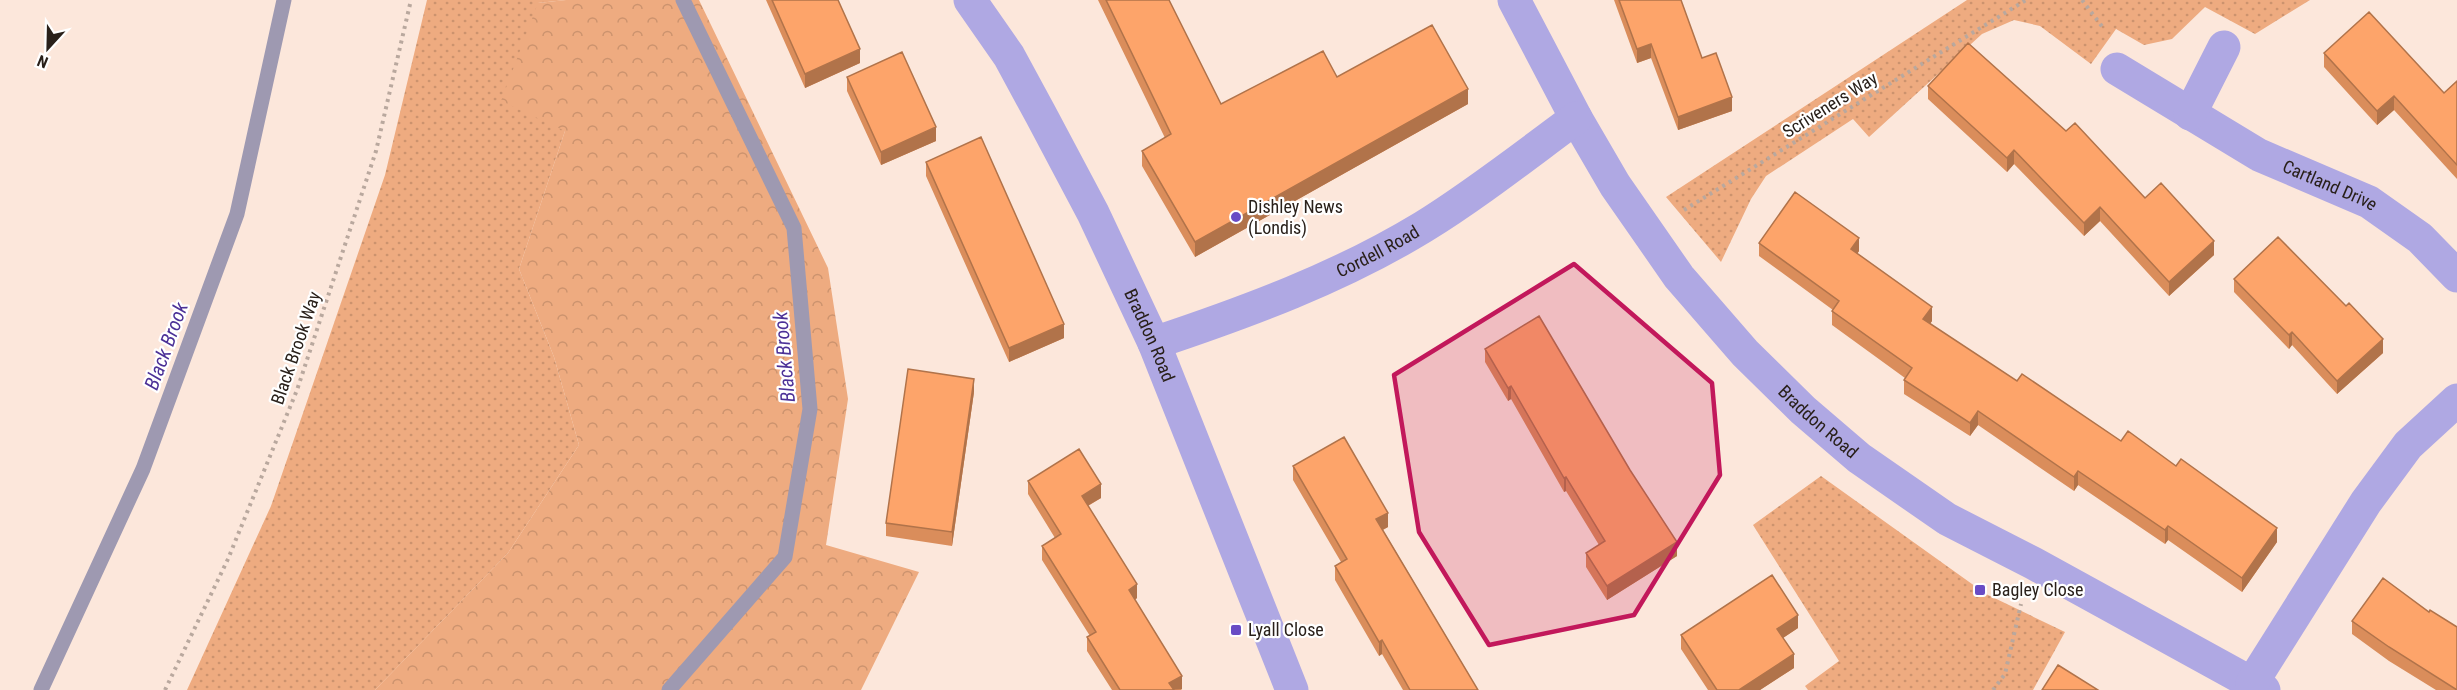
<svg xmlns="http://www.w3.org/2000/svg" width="2457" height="690" font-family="'Roboto Condensed',sans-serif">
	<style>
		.grass { fill: url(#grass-dots) }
		.forest { fill: url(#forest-crowns) }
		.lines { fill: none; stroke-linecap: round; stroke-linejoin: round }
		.stream { stroke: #9e99b1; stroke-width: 15 }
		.path { stroke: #b9a89e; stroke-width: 4; stroke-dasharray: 3 4.5; stroke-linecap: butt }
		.minor { stroke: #afa8e3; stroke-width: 33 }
		.wall { fill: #da8d5b }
		.shaded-wall { fill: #b1734a }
		.building { fill: #fda46a; stroke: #b1734a; stroke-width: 1.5 }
		.marked { fill: #c2185b; fill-opacity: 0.2; stroke: #c2185b; stroke-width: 4.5; stroke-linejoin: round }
		.poi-dot { fill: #694cc5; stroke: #fff; stroke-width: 2 }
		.labels { text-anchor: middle; stroke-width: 4.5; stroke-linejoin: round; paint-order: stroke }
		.street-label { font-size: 18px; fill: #29201a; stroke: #fff }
		.poi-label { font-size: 18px; fill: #29201a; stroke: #fff; text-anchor: start }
		.water-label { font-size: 20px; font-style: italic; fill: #4c3197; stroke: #fff }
	</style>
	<defs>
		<pattern id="grass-dots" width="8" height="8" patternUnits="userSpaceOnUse" patternTransform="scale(1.5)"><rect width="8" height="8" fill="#eeab80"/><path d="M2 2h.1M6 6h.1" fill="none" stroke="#cc936e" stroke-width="1.8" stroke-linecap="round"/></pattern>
		<pattern id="forest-crowns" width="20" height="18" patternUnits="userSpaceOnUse" patternTransform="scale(1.5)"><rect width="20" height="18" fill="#eeab80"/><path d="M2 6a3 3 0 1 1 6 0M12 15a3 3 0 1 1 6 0" fill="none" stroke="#cc936e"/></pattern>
	</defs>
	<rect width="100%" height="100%" fill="#fce7db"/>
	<!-- grass -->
	<path class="grass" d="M427,0H566L538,3L565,131L519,269L554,357L579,445L508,553L375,690H187L271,506L385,175Z
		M1967,0H2310L2255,34L2205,7L2172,39L2144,45L2116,29L2091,64L2040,26L2014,20L1982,34L1869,137L1853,119L1766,176L1751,199L1721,262L1666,197Z
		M1821,476L1986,594L2065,632L2033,690H1808L1805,686L1839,661L1753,525Z"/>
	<!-- forest -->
	<path class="forest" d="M566,0H699L828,268L848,399L826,545L919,572L861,690H375L508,553L579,445L554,357L519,269L565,131L501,101L538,3Z"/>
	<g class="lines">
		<!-- stream -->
		<path class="stream" d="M41,690L143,469L237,214L284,0
			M669,690L785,557L810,409L794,228L683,0"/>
		<!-- path -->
		<path class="path" d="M2082,0L2104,29
			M1684,210L2026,0
			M165,690L228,559L297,390L376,151L411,0
			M1993,690L2005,674L2021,604"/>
		<!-- minor -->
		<g class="minor">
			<path id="s1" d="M970,0L1009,56L1041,115L1093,213L1154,343L1292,690"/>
			<path id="s2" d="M1514,0L1576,118L1615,185L1679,277L1745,353L1803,410L1859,458L1947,519L2033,563L2264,690"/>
			<path id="s3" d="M2117,69L2259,155L2369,202L2420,238L2457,276"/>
			<path d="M2190,114L2224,47"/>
			<path id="s4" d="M1154,343C1247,312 1339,278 1423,227C1475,195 1527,154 1576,118"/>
			<path d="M2252,683L2366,502L2408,445L2457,400"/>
		</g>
	</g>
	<!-- wall -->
	<path class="wall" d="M766,0H838L860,63L805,88Z
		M1098,0H1169L1221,104L1337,77L1468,104L1195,257L1142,166V151L1165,138Z
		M1614,0H1681L1702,58L1732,111L1678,130L1651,58L1637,63Z
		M2324,53L2444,93L2457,81V179L2394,110L2377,125L2324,67Z
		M847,77L936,141L881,165L847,91Z
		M1928,86L2066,131L2214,255L2169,296L2100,221L2084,236L2014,164L2007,172L1928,99Z
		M926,162L1064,338L1009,362L926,176Z
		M1759,243L1859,251L1857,254L1932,321L1930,324L2017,381L2121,441L2277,542L2242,592L2168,540L2165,544L2078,485L2074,491L1978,425L1970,436L1904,394V380L1905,378L1832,325V311L1833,310L1759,256Z
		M2234,279L2383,353L2337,394L2292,345L2289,349L2234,292Z
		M1485,349L1677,556L1607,600L1586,567V553L1599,545L1566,491L1564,492L1511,399L1508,401L1485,362Z
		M974,392L952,546L886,536V523Z
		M1293,466L1388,527L1383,530L1478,690H1403L1382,654L1379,656L1335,580V566L1341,562L1293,480Z
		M1028,481L1101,498L1088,506L1137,598L1135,600L1182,689L1181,690H1112L1087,651V637L1090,636L1042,560V546L1055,538L1028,494Z
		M2429,612L2457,690H2436L2389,661L2352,634V621Z
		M1798,628L1783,638L1794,668L1760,690H1708L1681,649V635Z"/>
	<!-- shaded-wall -->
	<path class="shaded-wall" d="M1651,44V58L1637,63V49Z
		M860,49V63L805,88V74Z
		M1468,89V104L1195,257V242Z
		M2394,96V110L2377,125V111Z
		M1732,97V111L1678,130V117Z
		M936,127V141L881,165V152Z
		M2014,150V164L2007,172V158Z
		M2100,207V221L2084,236V223Z
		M1859,238V251L1851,263V249Z
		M2214,241V255L2169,296V282Z
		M1932,307V321L1923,333V319Z
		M1064,324V338L1009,362V348Z
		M2292,332V345L2289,349V335Z
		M2383,339V353L2337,394V381Z
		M974,379V392L952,546V532Z
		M1511,386V399L1508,401V388Z
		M1978,411V425L1970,436V423Z
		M2078,471V485L2074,491V477Z
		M1566,477V491L1564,492V478Z
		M1101,484V498L1082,509V496Z
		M1388,513V527L1376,533V519Z
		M2168,526V540L2165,544V530Z
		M2277,528V542L2242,592V578Z
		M1677,542V556L1607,600V586Z
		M1137,584V598L1129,603V590Z
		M1798,615V628L1777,642V629Z
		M1382,640V654L1379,656V642Z
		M1794,654V668L1760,690H1739Z
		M1182,676V689L1169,690V683Z"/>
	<!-- building -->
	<path class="building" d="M772,0H838L860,49L805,74Z
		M1106,0H1169L1221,104L1323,51L1337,77L1432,25L1468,89L1195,242L1142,151L1171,134Z
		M1619,0H1681L1702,58L1716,53L1732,97L1678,117L1651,44L1637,49Z
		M2369,12L2444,93L2457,81V165L2394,96L2377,111L2324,53Z
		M1968,43L2066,131L2075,123L2145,198L2161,183L2214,241L2169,282L2100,207L2084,223L2014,150L2007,158L1928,86Z
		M902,52L936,127L881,152L847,77Z
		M981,137L1064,324L1009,348L926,162Z
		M1795,192L1859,238L1851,249L1932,307L1923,319L2017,381L2022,374L2121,441L2128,431L2176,466L2181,459L2277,528L2242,578L2168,526L2165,530L2078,471L2074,477L1978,411L1970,423L1904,380L1912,368L1832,311L1839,301L1759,243Z
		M2278,237L2346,306L2349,303L2383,339L2337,381L2292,332L2289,335L2234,279Z
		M1539,316L1630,470L1677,542L1607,586L1586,553L1605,541L1566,477L1564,478L1511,386L1508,388L1485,349Z
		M908,369L974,379L952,532L886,523Z
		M1344,437L1388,513L1376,519L1478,690H1410L1382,640L1379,642L1335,566L1347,559L1293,466Z
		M1079,449L1101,484L1082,496L1137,584L1129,590L1182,676L1169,683L1174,690H1120L1087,637L1096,632L1042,546L1061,534L1028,481Z
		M1772,575L1798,615L1777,629L1794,654L1739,690H1717L1681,635Z
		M2383,578L2429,612L2430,610L2457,627V690L2389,647L2352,621Z
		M2058,665L2098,690H2042Z"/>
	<!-- marked area -->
	<path class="marked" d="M1574,264L1712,383L1720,475L1634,615L1489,645L1419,532L1394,375Z"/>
	<!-- markers -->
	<g class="poi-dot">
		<circle cx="1236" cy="217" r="6"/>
		<rect x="1974" y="584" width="12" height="12" rx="3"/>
		<rect x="1230" y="624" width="12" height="12" rx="3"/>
	</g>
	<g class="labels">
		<!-- street labels -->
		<g class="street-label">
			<text transform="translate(1830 105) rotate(-32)" y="6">Scriveners Way</text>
			<text dy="6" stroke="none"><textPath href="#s3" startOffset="243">Cartland Drive</textPath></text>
			<text dy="6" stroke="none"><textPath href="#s4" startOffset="242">Cordell Road</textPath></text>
			<text dy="6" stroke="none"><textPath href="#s1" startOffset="381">Braddon Road</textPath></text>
			<text transform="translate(296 348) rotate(-71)" y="6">Black Brook Way</text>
			<text dy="6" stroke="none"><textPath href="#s2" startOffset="524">Braddon Road</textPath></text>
		</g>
		<!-- poi labels -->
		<g class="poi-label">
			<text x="1248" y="213">Dishley News<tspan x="1248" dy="21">(Londis)</tspan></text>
			<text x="1992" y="596">Bagley Close</text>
			<text x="1248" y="636">Lyall Close</text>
		</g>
		<!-- water labels -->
		<g class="water-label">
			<text transform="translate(166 346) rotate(-70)" y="7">Black Brook</text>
			<text transform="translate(784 357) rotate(-95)" y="7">Black Brook</text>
		</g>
	</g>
	<!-- north arrow -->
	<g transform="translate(48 48) rotate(202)" stroke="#ffffff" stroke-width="4.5" paint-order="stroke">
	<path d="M0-4.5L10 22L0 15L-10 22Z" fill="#29201a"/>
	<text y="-9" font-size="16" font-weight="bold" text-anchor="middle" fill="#29201a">N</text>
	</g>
</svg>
